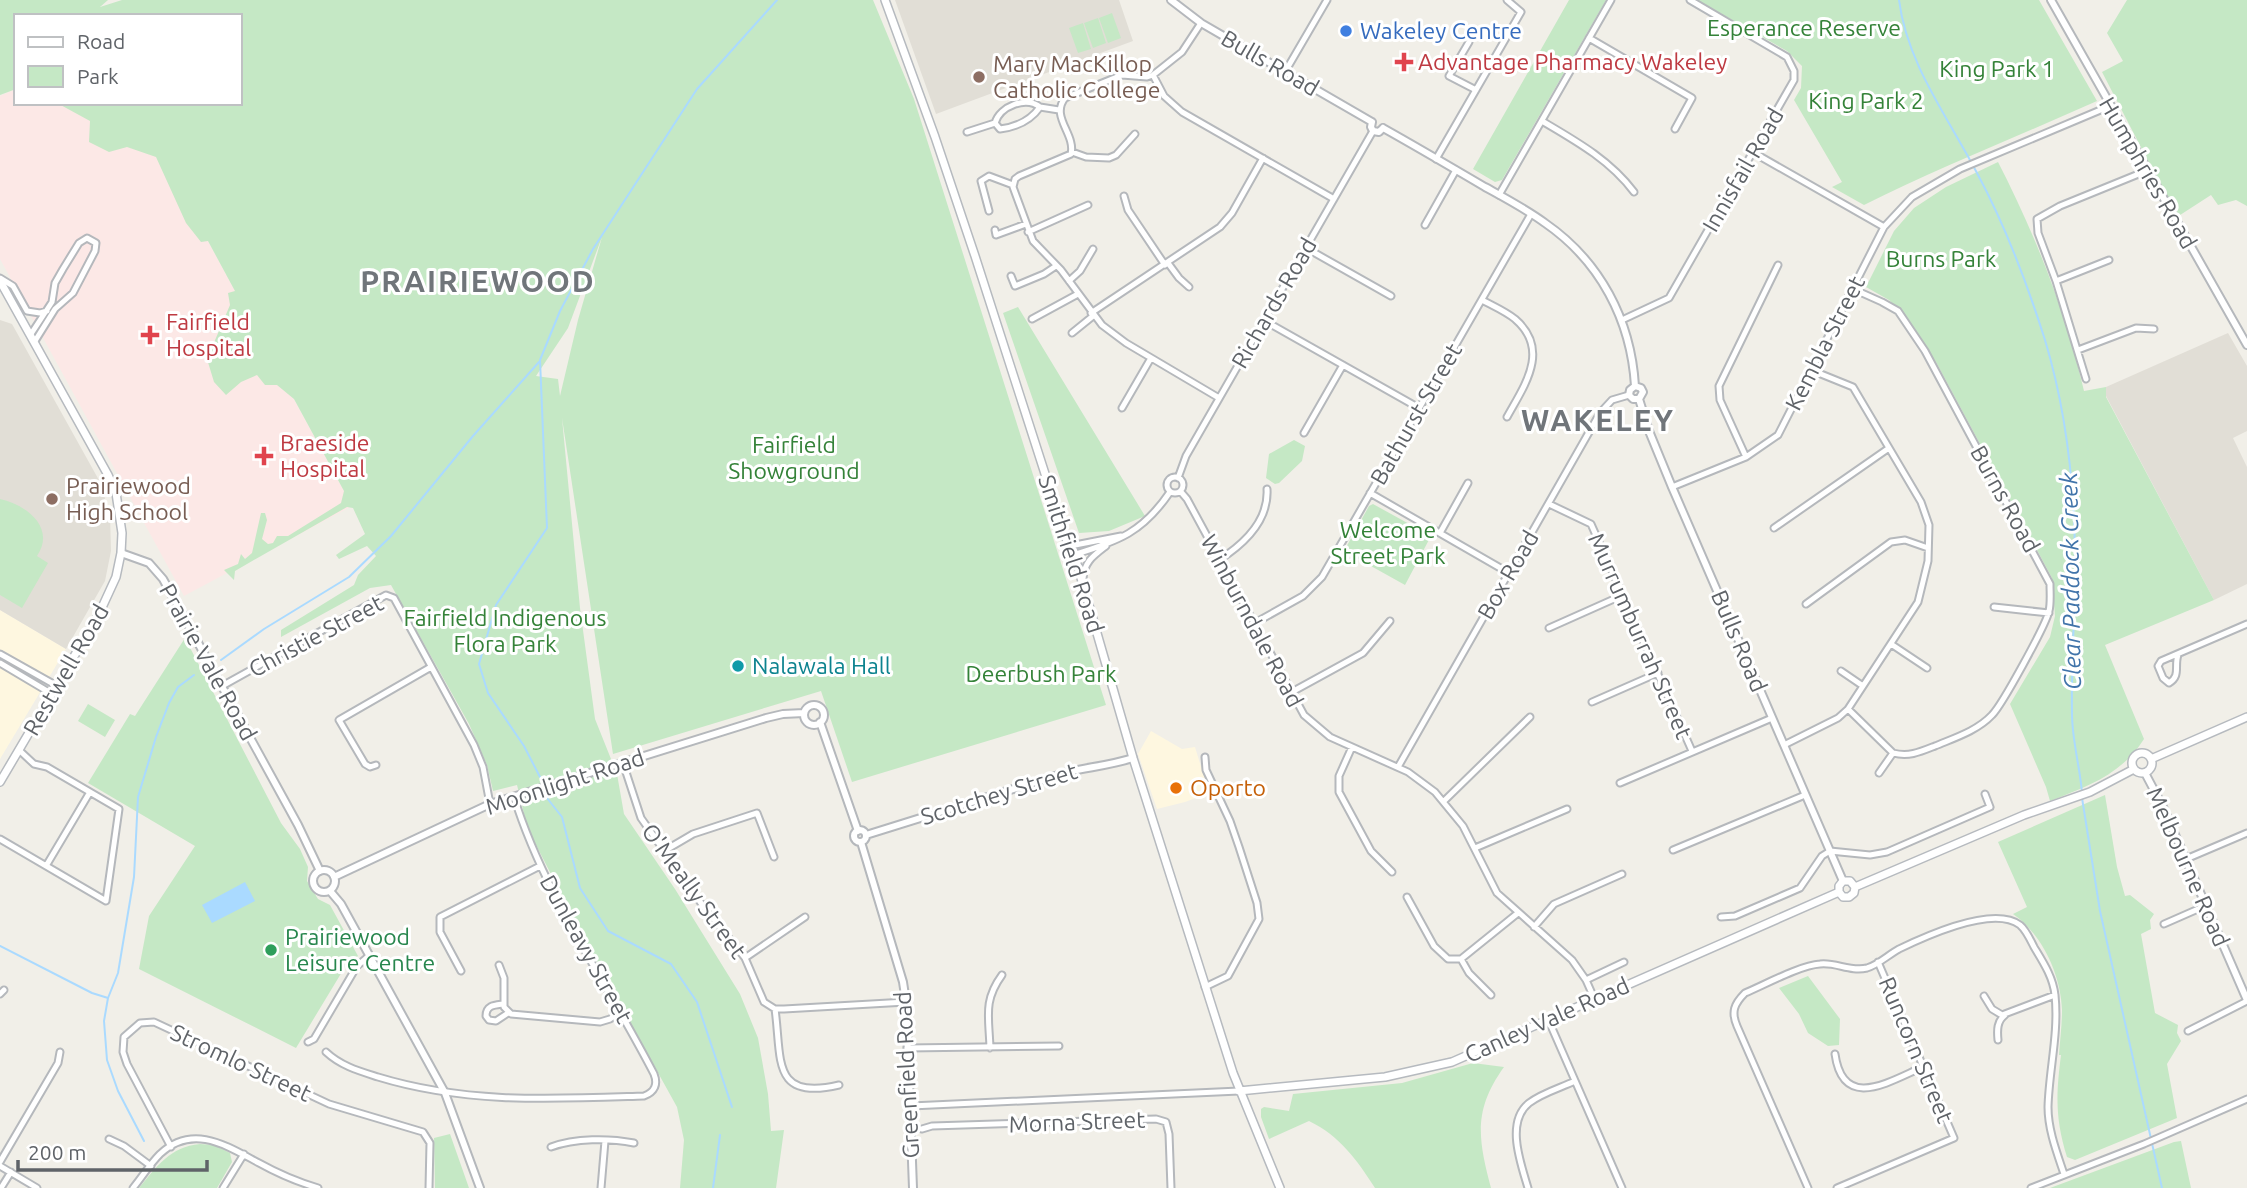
<svg xmlns="http://www.w3.org/2000/svg" width="2247" height="1188" font-family="Ubuntu,sans-serif">
	<style>
		.commercial { fill: #fef7e0 }
		.education { fill: #e1ded6 }
		.medical { fill: #fce8e6 }
		.green { fill: #c5e8c5; fill-rule: evenodd }
		.water { fill: #aadaff }
		.lines { fill: none; stroke-linecap: round; stroke-linejoin: round }
		.stream { stroke: #aadaff; stroke-width: 2 }
		.minor-casing { stroke: #b5b8bc; stroke-width: 9 }
		.tertiary-casing { stroke: #b5b8bc; stroke-width: 10 }
		.secondary-casing { stroke: #b6babf; stroke-width: 10 }
		.minor { stroke: #fff; stroke-width: 5 }
		.tertiary { stroke: #fff; stroke-width: 6 }
		.secondary { stroke: #fff; stroke-width: 7 }
		.shop-dot { fill: #3f7fe0; stroke: #fff; stroke-width: 2.5 }
		.health-dot { fill: #e0444e; stroke: #fff; stroke-width: 2.5 }
		.education-dot { fill: #8d6e63; stroke: #fff; stroke-width: 2.5 }
		.culture-dot { fill: #0f9aa8; stroke: #fff; stroke-width: 2.5 }
		.food-dot { fill: #e8710a; stroke: #fff; stroke-width: 2.5 }
		.leisure-dot { fill: #2e9e5b; stroke: #fff; stroke-width: 2.5 }
		.labels { text-anchor: middle; stroke-width: 6; stroke-linejoin: round; paint-order: stroke }
		.park-label { font-size: 23px; fill: #348238; stroke: #fff }
		.shop-label { font-size: 23px; fill: #366cbe; stroke: #fff; text-anchor: start }
		.health-label { font-size: 23px; fill: #be3a42; stroke: #fff; text-anchor: start }
		.street-label { font-size: 23px; fill: #5f6368; stroke: #fff }
		.education-label { font-size: 23px; fill: #785e54; stroke: #fff; text-anchor: start }
		.culture-label { font-size: 23px; fill: #0d838f; stroke: #fff; text-anchor: start }
		.food-label { font-size: 23px; fill: #c56008; stroke: #fff; text-anchor: start }
		.leisure-label { font-size: 23px; fill: #27864d; stroke: #fff; text-anchor: start }
		.water-label { font-size: 24px; font-style: italic; fill: #4174aa; stroke: #fff }
		.district-label { font-size: 30px; font-weight: bold; letter-spacing: 2px; fill: #70757a; stroke: #fff }
	</style>
	<rect width="100%" height="100%" fill="#f1efe8"/>
	<!-- commercial -->
	<path class="commercial" d="M0,610L66,649L0,759Z
		M1151,731L1182,749L1195,747L1209,793L1185,802L1157,809L1138,754Z"/>
	<!-- education -->
	<path class="education" d="M895,0H1119L1133,41L936,114Z
		M0,320L12,324L100,482L110,515L111,551L105,581L66,649L0,610Z
		M2228,333L2247,366V431L2233,438L2247,467V584L2214,600L2106,396V387Z"/>
	<!-- medical -->
	<path class="medical" d="M16,89V103H76L155,144L352,506L184,596L0,259V96Z"/>
	<!-- green -->
	<path class="green" d="M0,0H108L100,7L122,0H873L914,99L1106,705L852,782L821,691L613,754L562,418L580,608L595,719L617,774L624,814L675,889L740,994L758,1038L768,1094L771,1131L784,1130L776,1188H680L684,1140L677,1107L590,950L535,843L527,826L517,785L493,791L487,765L469,724L391,585L370,588L281,637V630L354,585L358,575L376,556L367,546L339,559L336,555L365,534L353,508L347,507L247,564L235,571L234,580L224,570L238,564L241,554L245,559L252,553L261,513H265L267,520L262,539L268,544L273,543L277,536H288L341,503L344,491L294,399L277,385H265L257,375L241,382L226,395L214,382L207,359L230,305L228,293L235,291L208,241L201,242L186,223L156,157L127,147L109,152L89,142L90,121L57,103H240V16H16V89L0,95ZM602,237L578,320L560,396L558,379L536,376L568,328Z
		M1569,0H1606L1502,180L1495,182L1473,169Z
		M1697,0H2039L2097,101C2019,136 1940,167 1864,205L1832,187L1842,182L1794,100L1801,88L1802,66L1787,51Z
		M2127,0H2247V206L2236,200L2218,205L2211,195L2177,217L2102,72L2123,61L2107,33Z
		M1112,13L1121,38L1108,43L1099,18Z
		M1098,18L1106,43L1093,48L1084,23Z
		M1083,23L1091,49L1078,53L1069,28Z
		M1998,162C2035,234 2066,312 2084,391L2106,387V397L2214,600L2105,645L2144,739C2121,775 2088,786 2050,801L2046,787L2010,704L2050,637L2055,616L2052,578L1936,362L1901,312L1889,300L1866,287L1894,231L1914,208L1946,187Z
		M1018,307L1145,516L1109,531L1079,533L1003,313Z
		M1294,440L1305,446L1302,461L1279,483L1275,484L1266,478L1269,454Z
		M0,499C27,505 56,528 37,556L48,563L22,608L0,595Z
		M1373,504L1431,536L1405,585L1344,551L1369,506Z
		M185,638L281,823L300,849L308,867L307,881L318,899L330,905L358,956L355,958L351,957L296,1048L139,969L149,916L195,846L88,783L130,714L135,716Z
		M88,704L115,720L105,737L78,721Z
		M2105,795L2117,867L2125,896L2130,895L2154,914L2150,920L2151,929L2141,934L2155,1013L2178,1025L2177,1033L2181,1041L2167,1064L2177,1118L2075,1160L2067,1157C2055,1119 2056,1094 2061,1055H2059C2060,1040 2062,1025 2062,1010C2061,975 2042,934 2013,914L2027,907L1998,842Z
		M1808,976L1840,1019L1839,1045L1828,1046L1808,1033L1799,1014L1779,988Z
		M1473,1063L1504,1067C1473,1110 1478,1139 1491,1188H1375C1357,1160 1340,1136 1309,1121L1269,1139L1261,1117V1109L1264,1107L1289,1111L1293,1094L1402,1083Z
		M450,1134L469,1188H435L434,1138Z
		M2181,1141L2191,1188H2050L2174,1142Z
		M200,1144L214,1145L230,1153L232,1162L217,1188H139C157,1166 170,1147 200,1144Z"/>
	<!-- water -->
	<path class="water" d="M245,882L255,901L212,923L202,905Z"/>
	<g class="lines">
		<!-- stream -->
		<path class="stream" d="M1899,0C1907,64 1948,117 1977,173C2005,225 2027,283 2045,340C2067,413 2075,489 2075,565C2075,615 2071,664 2072,714C2072,740 2080,767 2082,793
			M221,660L264,629L349,577L391,536L473,436L539,362
			M540,777L524,746L488,693L479,664L496,605L547,528L540,360L560,311L593,249L697,89L777,0
			M547,798L562,817L580,888L608,931L671,964L697,1002L732,1107
			M2082,798L2100,911L2162,1188
			M0,946L92,993L108,998
			M144,1141L118,1091L107,1060L104,1021L108,998L118,973L134,877L138,797L156,737L169,703L178,687L194,675
			M713,1188L720,1135"/>
		<!-- minor casing -->
		<g class="minor-casing">
			<path id="minor" d="M1201,23L1182,52L1153,75L1147,77L1122,75L1065,98C1050,117 1076,134 1071,154L1019,176L1015,179L1013,187L1033,241L1061,270L1102,325L1126,343L1219,398
				M1589,38L1692,98L1675,129
				M1469,42L1449,76L1476,90
				M1285,72L1327,0
				M1153,75L1164,96L1182,112L1334,199
				M1040,107C1026,96 1000,106 995,123L1000,129C1016,127 1031,120 1040,107L1059,110
				M1542,121C1576,141 1610,160 1634,192
				M967,132L995,123
				M1072,152L1086,157L1109,158L1116,155L1135,134
				M1754,153L1884,227
				M1436,159L1521,12L1507,0
				M1499,195L1611,0
				M1124,196L1128,210L1165,265
				M989,211L981,181L989,176L1013,185
				M1425,225L1456,170
				M995,230L996,235L1026,224
				M1028,232L1088,205
				M1306,248L1391,296
				M1168,263L1179,278L1189,287
				M1011,276L1015,286L1044,274L1056,266
				M0,278L13,286L27,311L40,313L47,311
				M1069,281L1080,271L1093,249
				M2056,281L2109,260
				M1482,300C1493,306 1505,311 1515,319C1551,350 1524,386 1507,417
				M1091,313L1220,227L1232,213L1263,158
				M1032,319L1078,294
				M1263,320L1419,408
				M1622,320L1669,298L1794,80V71L1787,57L1690,0
				M1072,333L1093,316
				M31,334L52,302L55,283L63,269L79,243L87,238L96,243L95,251L73,293L55,309L35,341
				M2078,350L2136,328L2154,329
				M2086,379L2056,281L2038,233L2037,219L2060,206L2146,171
				M1122,408L1151,358
				M1304,433L1343,365
				M1746,457L1720,400L1719,386L1778,265
				M1167 485a8 8 0 1 1 16 0a8 8 0 1 1-16 0Z
				M1178,478L1186,456L1373,131
				M1672,487L1746,457L1778,435L1884,227L1912,197L1960,169L2110,106
				M1181,492L1187,499L1304,715L1330,737L1408,772L1435,792L1463,826L1497,893L1572,960L1586,980L1594,998
				M1370,493L1509,573
				M1549,504L1591,524L1692,751
				M1774,528L1889,448
				M1440,533L1468,483
				M1070,546L1121,536
				M1073,555C1119,541 1143,532 1170,492
				M1219,560C1244,544 1269,521 1267,489
				M1083,579C1084,562 1093,556 1106,546
				M1806,604L1891,542L1905,540L1928,548
				M1994,607L2049,613
				M1253,624L1303,596L1322,577L1531,214
				M1549,628L1623,595
				M1891,644L1927,668
				M0,654L57,686
				M2178,655C2174,666 2181,676 2169,683L2163,678L2158,666L2161,661L2247,624
				M0,663L52,694
				M1841,671L1863,686
				M222,686L386,595L394,598L474,745L483,767L490,804
				M1290,693L1363,653L1390,621
				M1592,702L1658,673
				M1848,709L1893,753C1909,757 1920,752 1935,746C1954,738 1977,731 1992,715C2002,705 2046,625 2049,611C2051,603 2050,593 2050,584L1925,351L1898,311L1882,302L1853,289
				M1784,745L1838,718L1848,709L1918,602L1928,561L1929,525L1921,502L1853,387L1811,370
				M1352,747L1339,776V792L1371,851L1392,872
				M1205,757L1206,770L1230,821L1239,847L1257,903L1259,919L1228,976L1205,987
				M623,763L641,818L703,906L745,958L764,1002L775,1009H784L906,1002
				M376,765L370,767L365,764L339,720L431,667
				M1398,767L1600,413L1612,400L1629,395
				M1879,773L1893,753
				M1620,783L1772,718
				M1444,801L1530,717
				M0,839L106,901L119,809L47,767L34,764L19,750
				M1475,848L1567,809
				M1673,850L1805,795
				M664,851L693,834L757,813L774,857
				M2186,859L2247,833
				M46,866L90,792
				M1407,897L1434,946L1448,959H1461L1518,913
				M1721,917L1735,916L1800,888L1822,856L1830,851L1870,855L1887,852L1990,807L1985,794
				M2164,924L2205,906
				M1534,927L1554,904L1622,874
				M745,958L805,917
				M1461,959L1469,973L1491,995
				M499,965L504,978V1007L511,1014L600,1022L610,1019L621,1012
				M461,971L440,932V917L540,866
				M1586,980L1624,962
				M0,994L4,990
				M1984,996L1992,1009L2002,1015L2055,995
				M503,1004C495,1005 486,1005 486,1016L489,1020L496,1021L508,1013
				M775,1009C782,1059 771,1101 839,1085
				M1548,1019L1622,1188
				M2188,1031L2247,1001
				M1998,1040C1997,1030 1997,1021 2005,1015
				M308,1042L314,1039L357,966L369,956
				M907,1048L1059,1046
				M990,1048C989,1017 983,1001 1002,975
				M326,1052C341,1066 359,1071 378,1077C466,1104 554,1099 644,1096C655,1092 658,1084 654,1074C607,983 544,894 514,797
				M1835,1054C1843,1112 1890,1081 1923,1067
				M911,1106L1239,1091
				M922,1129L932,1126L1156,1119L1166,1122L1169,1134L1171,1188
				M109,1139L124,1146L151,1166
				M171,1147L127,1064L123,1052L124,1037L140,1023L154,1022L329,1104L423,1132L430,1143L429,1188
				M551,1147C575,1138 609,1138 634,1143
				M0,1162L58,1063L60,1052
				M0,1166L37,1188
				M1,1188L11,1172
				M133,1188C142,1177 150,1164 160,1154C193,1123 227,1146 259,1163C277,1173 298,1182 318,1188
				M223,1188L244,1154
				M601,1188L605,1141
				M1528,1188C1521,1164 1505,1122 1529,1103C1542,1093 1560,1088 1575,1081
				M1808,1188L1737,1026C1731,1012 1734,1004 1745,993C1764,985 1801,965 1820,964C1836,962 1850,972 1867,968C1878,965 1888,955 1899,949C1926,936 1993,905 2020,925C2026,930 2030,939 2034,947C2043,962 2053,977 2055,995C2059,1033 2049,1070 2048,1107C2048,1130 2057,1153 2064,1174
				M1837,1188L1954,1138L1878,962
				M2031,1188L2144,1144L2247,1099"/>
		</g>
		<!-- tertiary casing -->
		<g class="tertiary-casing">
			<path id="tertiary" d="M1171,0L1201,23L1372,122
				M2051,0L2247,345
				M1372,122L1371,127L1373,131L1379,132L1383,128
				M1383,128C1417,147 1451,167 1485,187C1505,198 1526,209 1545,223C1600,261 1631,320 1635,386
				M1635,386L1630,390L1629,395L1633,399H1639
				M1635,386L1641,388L1643,392L1639,399
				M1639,399L1649,431L1672,487L1843,881
				M121,553L149,563L163,579L298,825L320,871
				M804 715a10 10 0 1 1 20 0a10 10 0 1 1-20 0Z
				M820,722L858,831
				M2145,773L2163,807L2247,1000
				M854 836a6 6 0 1 1 12 0a6 6 0 1 1-12 0Z
				M866,835L1068,772C1090,767 1111,765 1133,758
				M861,842L903,982L906,1002L913,1188
				M313 881a11 11 0 1 1 22 0a11 11 0 1 1-22 0Z
				M334,877L490,804L766,718L783,714L804,713
				M330,891L341,904L445,1093L480,1188"/>
		</g>
		<!-- secondary casing -->
		<g class="secondary-casing">
			<path id="secondary" d="M885,0L935,137L975,256L1065,536L1077,564L1133,758L1233,1073L1280,1188
				M0,281L108,475L116,493L122,533L121,553L116,577L99,614L0,782
				M2132 763a10 10 0 1 1 20 0a10 10 0 1 1-20 0Z
				M2151,759L2247,717
				M1855,887L2024,815L2090,792L2134,769
				M1839,892V886L1843,881H1850L1855,887
				M1839,892L1843,897H1849L1854,893L1855,887
				M1239,1091L1385,1077L1452,1062L1839,892"/>
		</g>
		<!-- minor -->
		<use href="#minor" class="minor"/>
		<!-- tertiary -->
		<use href="#tertiary" class="tertiary"/>
		<!-- secondary -->
		<use href="#secondary" class="secondary"/>
	</g>
	<!-- markers -->
	<circle class="shop-dot" cx="1346" cy="31" r="7"/>
	<g class="health-dot">
		<path d="M1400.5 51.5h7v7h7v7h-7v7h-7v-7h-7v-7h7z"/>
		<path d="M146.5 324.5h7v7h7v7h-7v7h-7v-7h-7v-7h7z"/>
		<path d="M260.5 445.5h7v7h7v7h-7v7h-7v-7h-7v-7h7z"/>
	</g>
	<g class="education-dot">
		<circle cx="979" cy="77" r="7"/>
		<circle cx="52" cy="499" r="7"/>
	</g>
	<circle class="culture-dot" cx="738" cy="666" r="7"/>
	<circle class="food-dot" cx="1176" cy="788" r="7"/>
	<circle class="leisure-dot" cx="271" cy="950" r="7"/>
	<g class="labels">
		<!-- park labels -->
		<g class="park-label">
			<text x="1804" y="36">Esperance Reserve</text>
			<text x="1997" y="77">King Park 1</text>
			<text x="1866" y="109">King Park 2</text>
			<text x="1941" y="267">Burns Park</text>
			<text x="794" y="453">Fairfield<tspan x="794" dy="26">Showground</tspan></text>
			<text x="1388" y="538">Welcome<tspan x="1388" dy="26">Street Park</tspan></text>
			<text x="505" y="626">Fairfield Indigenous<tspan x="505" dy="26">Flora Park</tspan></text>
			<text x="1041" y="682">Deerbush Park</text>
		</g>
		<!-- shop labels -->
		<g class="shop-label">
			<text x="1360" y="39">Wakeley Centre</text>
		</g>
		<!-- health labels -->
		<g class="health-label">
			<text x="1418" y="70">Advantage Pharmacy Wakeley</text>
			<text x="166" y="330">Fairfield<tspan x="166" dy="26">Hospital</tspan></text>
			<text x="280" y="451">Braeside<tspan x="280" dy="26">Hospital</tspan></text>
		</g>
		<!-- street labels -->
		<g class="street-label">
			<text transform="translate(1270 63) rotate(30)" y="8">Bulls Road</text>
			<text transform="translate(1743 170) rotate(-60)" y="8">Innisfail Road</text>
			<text transform="translate(2148 173) rotate(60)" y="8">Humphries Road</text>
			<text transform="translate(1274 303) rotate(-60)" y="8">Richards Road</text>
			<text transform="translate(1825 343) rotate(-63)" y="8">Kembla Street</text>
			<text transform="translate(1416 414) rotate(-60)" y="8">Bathurst Street</text>
			<text transform="translate(2005 499) rotate(61)" y="8">Burns Road</text>
			<text transform="translate(1071 554) rotate(72)" y="8">Smithfield Road</text>
			<text transform="translate(1508 575) rotate(-60)" y="8">Box Road</text>
			<text transform="translate(1252 621) rotate(62)" y="8">Winburndale Road</text>
			<text transform="translate(316 636) rotate(-28)" y="8">Christie Street</text>
			<text transform="translate(1640 636) rotate(66)" y="8">Murrumburrah Street</text>
			<text transform="translate(1739 641) rotate(67)" y="8">Bulls Road</text>
			<text transform="translate(208 662) rotate(61)" y="8">Prairie Vale Road</text>
			<text transform="translate(66 670) rotate(-60)" y="8">Restwell Road</text>
			<text transform="translate(565 782) rotate(-18)" y="8">Moonlight Road</text>
			<text transform="translate(999 794) rotate(-17)" y="8">Scotchey Street</text>
			<text transform="translate(2188 867) rotate(66)" y="8">Melbourne Road</text>
			<text transform="translate(694 891) rotate(54)" y="8">O'Meally Street</text>
			<text transform="translate(586 949) rotate(61)" y="8">Dunleavy Street</text>
			<text transform="translate(1547 1020) rotate(-24)" y="8">Canley Vale Road</text>
			<text transform="translate(1916 1050) rotate(67)" y="8">Runcorn Street</text>
			<text transform="translate(241 1063) rotate(25)" y="8">Stromlo Street</text>
			<text transform="translate(907 1075) rotate(-93)" y="8">Greenfield Road</text>
			<text transform="translate(1077 1122) rotate(-2)" y="8">Morna Street</text>
		</g>
		<!-- education labels -->
		<g class="education-label">
			<text x="993" y="72">Mary MacKillop<tspan x="993" dy="26">Catholic College</tspan></text>
			<text x="66" y="494">Prairiewood<tspan x="66" dy="26">High School</tspan></text>
		</g>
		<!-- culture labels -->
		<g class="culture-label">
			<text x="752" y="674">Nalawala Hall</text>
		</g>
		<!-- food labels -->
		<g class="food-label">
			<text x="1190" y="796">Oporto</text>
		</g>
		<!-- leisure labels -->
		<g class="leisure-label">
			<text x="285" y="945">Prairiewood<tspan x="285" dy="26">Leisure Centre</tspan></text>
		</g>
		<!-- water labels -->
		<g class="water-label">
			<text transform="translate(2071 581) rotate(-91)" y="8">Clear Paddock Creek</text>
		</g>
		<!-- district labels -->
		<g class="district-label">
			<text x="478" y="292">PRAIRIEWOOD</text>
			<text x="1598" y="431">WAKELEY</text>
		</g>
	</g>
	<!-- legend -->
	<rect x="14" y="14" width="228" height="91" fill="#ffffff" stroke="#bfc1c3" stroke-width="2"/>
	<rect x="28" y="37" width="35" height="10" fill="#ffffff" stroke="#bfc1c3" stroke-width="2"/>
	<text x="77" y="49" font-size="21" fill="#5f6368">Road</text>
	<rect x="28" y="66" width="35" height="21" fill="#c5e8c5" stroke="#bfc1c3" stroke-width="2"/>
	<text x="77" y="84" font-size="21" fill="#5f6368">Park</text>
	<!-- scale -->
	<path d="M18 1160v10h189v-10" fill="none" stroke="#5f6368" stroke-width="3.5"/>
	<text x="28" y="1160" font-size="21" fill="#5f6368" stroke="#ffffff" stroke-width="5" paint-order="stroke">200 m</text>
</svg>
